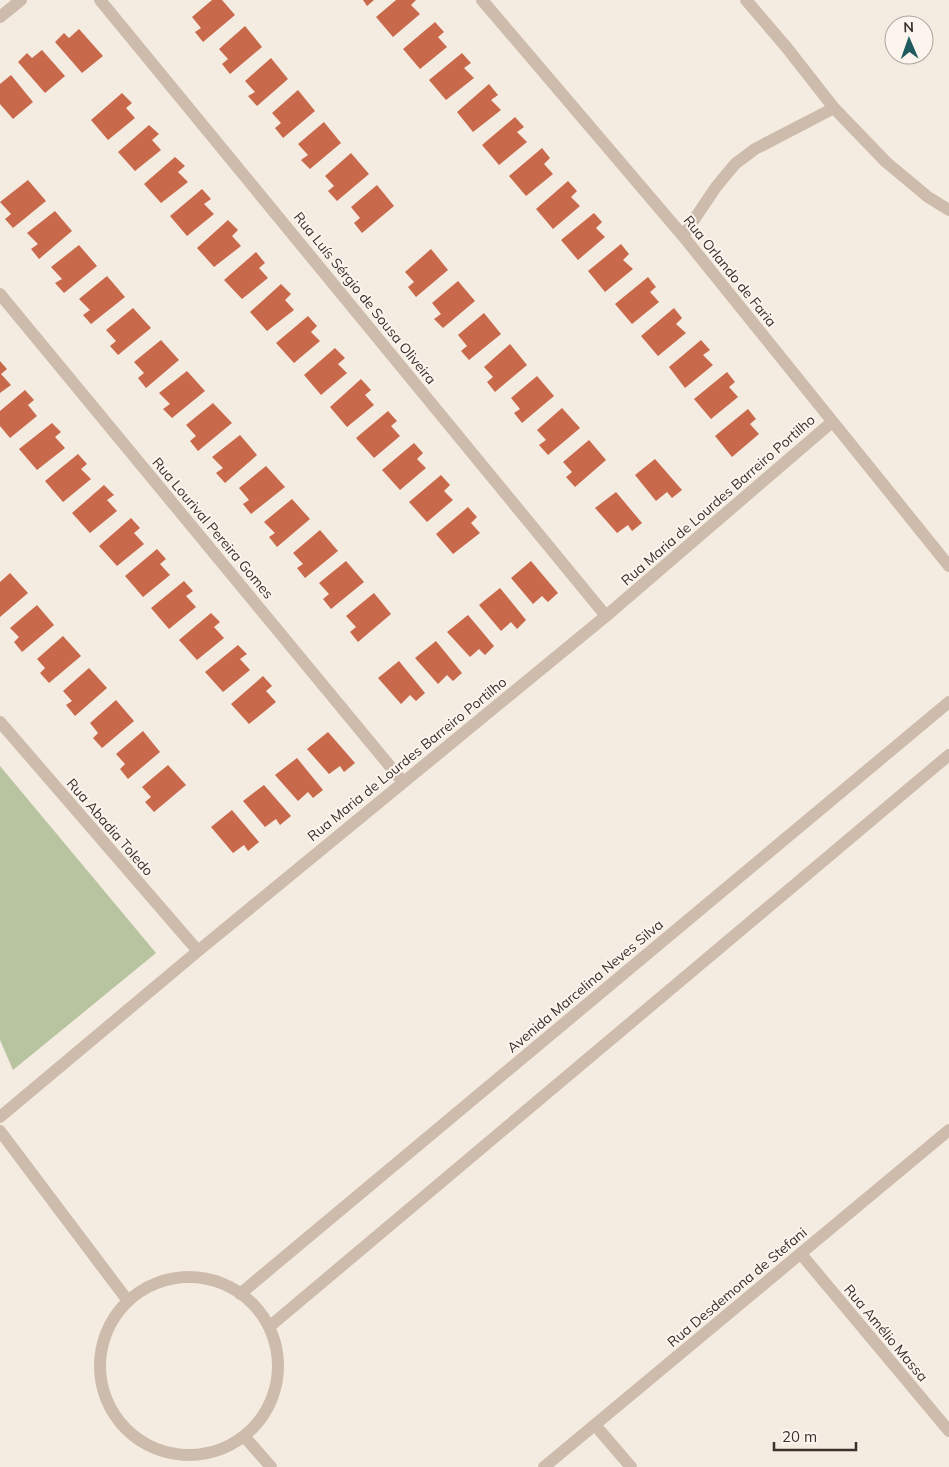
<svg xmlns="http://www.w3.org/2000/svg" width="949" height="1467" font-family="Mulish,sans-serif">
	<style>
		.green { fill: #b8c4a0 }
		.building { fill: #c8694b }
		.lines { fill: none; stroke-linecap: round; stroke-linejoin: round }
		.minor { stroke: #cdbbac; stroke-width: 12 }
		.labels { text-anchor: middle; stroke-width: 4; stroke-linejoin: round; paint-order: stroke }
		.street-label { font-size: 14px; fill: #3b302b; stroke: #fbf5ee }
	</style>
	<rect width="100%" height="100%" fill="#f4ebe1"/>
	<!-- green -->
	<path class="green" d="M0,766L156,953L13,1070L0,1040Z"/>
	<!-- building -->
	<path class="building" d="M212,0H222L235,15L203,42L195,32L201,28L192,17Z
		M363,0H374L367,6Z
		M396,0H416L411,5L420,14L393,37L376,17Z
		M435,22L444,32L438,37L447,47L420,69L403,49Z
		M245,26L262,47L230,74L222,64L228,59L219,49Z
		M79,29L103,56L82,73L55,42L64,33L69,38Z
		M42,50L65,76L45,93L18,62L27,53L32,58Z
		M462,53L471,63L464,68L474,78L446,100L429,80Z
		M271,58L288,79L257,106L248,96L255,92L245,81Z
		M11,75L33,102L13,119L0,104V84Z
		M489,84L498,95L491,100L501,110L473,132L457,112Z
		M298,90L315,111L283,138L275,128L281,123L272,113Z
		M122,93L132,103L126,108L135,118L108,140L91,120Z
		M515,117L524,127L517,132L527,142L499,165L482,145Z
		M324,122L341,143L310,169L301,160L308,155L298,144Z
		M149,125L159,134L152,140L161,150L135,171L118,152Z
		M542,148L550,158L544,164L553,174L526,196L509,176Z
		M351,153L369,174L337,201L328,191L334,186L325,176Z
		M175,157L185,166L178,172L188,182L161,203L144,184Z
		M28,180L46,201L13,228L5,219L11,214L0,202Z
		M568,181L577,191L571,197L580,206L553,229L536,209Z
		M377,185L394,206L362,233L354,223L360,218L351,207Z
		M202,189L211,199L204,204L214,214L187,236L170,216Z
		M55,211L72,231L39,259L31,249L38,244L27,233Z
		M594,213L602,222L596,228L605,237L578,260L561,240Z
		M228,220L238,230L232,236L241,246L214,267L197,248Z
		M621,244L629,254L623,260L633,269L605,292L588,271Z
		M79,245L97,266L64,293L55,283L62,279L51,267Z
		M431,249L448,270L416,297L408,287L414,282L405,272Z
		M256,252L265,263L259,268L268,278L242,299L224,280Z
		M107,276L125,297L91,324L83,315L90,310L79,299Z
		M648,277L656,287L650,292L659,302L632,324L615,304Z
		M458,281L475,301L443,328L434,319L441,314L432,303Z
		M281,284L291,294L285,300L294,310L267,331L250,312Z
		M133,308L151,328L118,355L110,346L116,341L106,330Z
		M674,308L682,318L676,324L686,333L658,356L641,336Z
		M484,313L501,334L469,360L461,351L467,346L458,335Z
		M308,316L317,326L311,332L320,341L294,363L276,343Z
		M161,340L179,360L146,388L138,378L144,373L134,362Z
		M701,340L710,350L703,355L713,365L685,388L669,367Z
		M510,344L527,365L495,392L487,382L493,377L484,367Z
		M335,348L345,358L338,364L347,373L321,395L304,375Z
		M0,361L7,369L1,374L11,385L0,393Z
		M187,371L205,391L172,418L163,409L170,404L159,393Z
		M727,372L735,382L729,387L738,397L711,419L694,399Z
		M537,376L554,396L522,423L514,413L520,409L511,398Z
		M361,379L371,390L365,395L374,405L347,427L330,407Z
		M25,390L34,400L28,405L37,416L10,438L0,426V411Z
		M213,403L232,423L198,451L190,441L196,436L186,425Z
		M562,408L580,428L548,455L539,445L546,440L537,430Z
		M748,409L756,419L750,424L759,434L732,457L715,436Z
		M388,411L397,421L391,426L400,436L374,458L356,438Z
		M52,423L61,432L55,437L65,448L37,470L19,449Z
		M240,435L257,455L225,483L216,473L223,468L212,457Z
		M589,440L606,460L575,487L566,477L572,472L563,462Z
		M414,443L423,453L417,459L426,468L400,490L382,470Z
		M78,454L87,464L81,469L91,479L63,502L45,481Z
		M655,459L682,490L672,498L667,492L656,501L635,475Z
		M266,466L285,487L251,514L243,504L249,500L239,488Z
		M441,475L450,485L444,491L453,500L427,522L409,502Z
		M104,485L114,495L107,500L117,511L90,533L72,513Z
		M616,492L642,523L632,531L628,525L617,533L595,508Z
		M292,499L310,519L277,547L269,537L275,533L264,522Z
		M468,507L477,517L471,523L480,533L453,554L436,534Z
		M131,518L140,528L134,533L144,544L117,566L99,546Z
		M320,530L338,551L305,578L297,568L303,564L293,553Z
		M157,549L166,559L160,564L170,575L143,597L125,576Z
		M346,561L364,582L331,609L323,599L329,594L319,583Z
		M531,561L558,593L548,602L542,596L533,604L511,578Z
		M10,573L28,593L0,617V582Z
		M184,581L193,591L186,596L196,607L169,629L151,608Z
		M500,588L526,620L517,629L511,622L501,631L479,605Z
		M374,593L391,614L358,642L350,632L356,627L346,616Z
		M37,605L54,625L22,652L14,642L19,637L10,628Z
		M211,613L220,622L214,627L224,638L197,660L179,640Z
		M468,615L494,646L485,655L479,649L470,657L447,632Z
		M63,636L81,656L49,683L40,673L45,668L37,659Z
		M436,641L462,673L453,681L447,675L438,684L415,658Z
		M238,645L247,654L240,659L250,670L223,692L205,672Z
		M399,661L425,693L416,701L410,695L401,704L378,678Z
		M89,668L107,688L75,716L66,705L72,701L63,691Z
		M263,676L272,686L266,691L276,702L249,724L231,704Z
		M116,700L134,721L102,748L93,738L98,733L90,723Z
		M143,731L160,752L128,779L120,769L125,764L116,754Z
		M328,732L355,763L344,772L340,766L329,774L307,749Z
		M297,758L323,790L313,798L308,792L298,801L275,775Z
		M168,765L186,785L154,812L145,802L151,797L142,787Z
		M264,785L291,816L280,825L276,819L265,827L243,801Z
		M232,810L259,842L248,851L244,845L233,853L211,827Z"/>
	<g class="lines">
		<!-- minor -->
		<path class="minor" d="M100,0L606,616
			M482,0L683,236L949,566
			M746,0L787,48L834,108L886,162L928,197L949,210
			M0,17L21,0
			M683,236L716,187L735,164L755,149L834,108
			M0,294L403,782
			M0,722L198,951
			M0,1117L198,951L606,616L832,422
			M0,1131L128,1301
			M801,1254L949,1431
			M100 1366a89 89 0 1 1 178 0a89 89 0 1 1-178 0Z
			M240,1294L949,702
			M269,1327L949,755
			M595,1425L631,1467
			M244,1436L271,1467
			M544,1467L949,1130"/>
	</g>
	<g class="labels">
		<!-- street labels -->
		<g class="street-label">
			<text transform="translate(730 271) rotate(51)" y="5">Rua Orlando de Faria</text>
			<text transform="translate(365 298) rotate(51)" y="5">Rua Luís Sérgio de Sousa Oliveira</text>
			<text transform="translate(718 500) rotate(-41)" y="5">Rua Maria de Lourdes Barreiro Portilho</text>
			<text transform="translate(213 528) rotate(50)" y="5">Rua Lourival Pereira Gomes</text>
			<text transform="translate(407 759) rotate(-39)" y="5">Rua Maria de Lourdes Barreiro Portilho</text>
			<text transform="translate(110 827) rotate(49)" y="5">Rua Abadia Toledo</text>
			<text transform="translate(585 986) rotate(-40)" y="5">Avenida Marcelina Neves Silva</text>
			<text transform="translate(737 1287) rotate(-40)" y="5">Rua Desdemona de Stefani</text>
			<text transform="translate(886 1333) rotate(50)" y="5">Rua Amélio Massa</text>
		</g>
	</g>
	<!-- north arrow -->
	<g transform="translate(909 40) rotate(358)"><circle r="24" fill="#fbf5ee" stroke="#aea6a0"/>
	<path d="M0-4L9 19L0 12L-9 19Z" fill="#1f5a5e"/>
	<text y="-8" font-size="14" font-weight="bold" text-anchor="middle" fill="#3b302b">N</text>
	</g>
	<!-- scale -->
	<path d="M774 1442v8h82v-8" fill="none" stroke="#3b302b" stroke-width="2.5"/>
	<text x="782" y="1442" font-size="15" fill="#3b302b" stroke="#fbf5ee" stroke-width="4" paint-order="stroke">20 m</text>
</svg>
